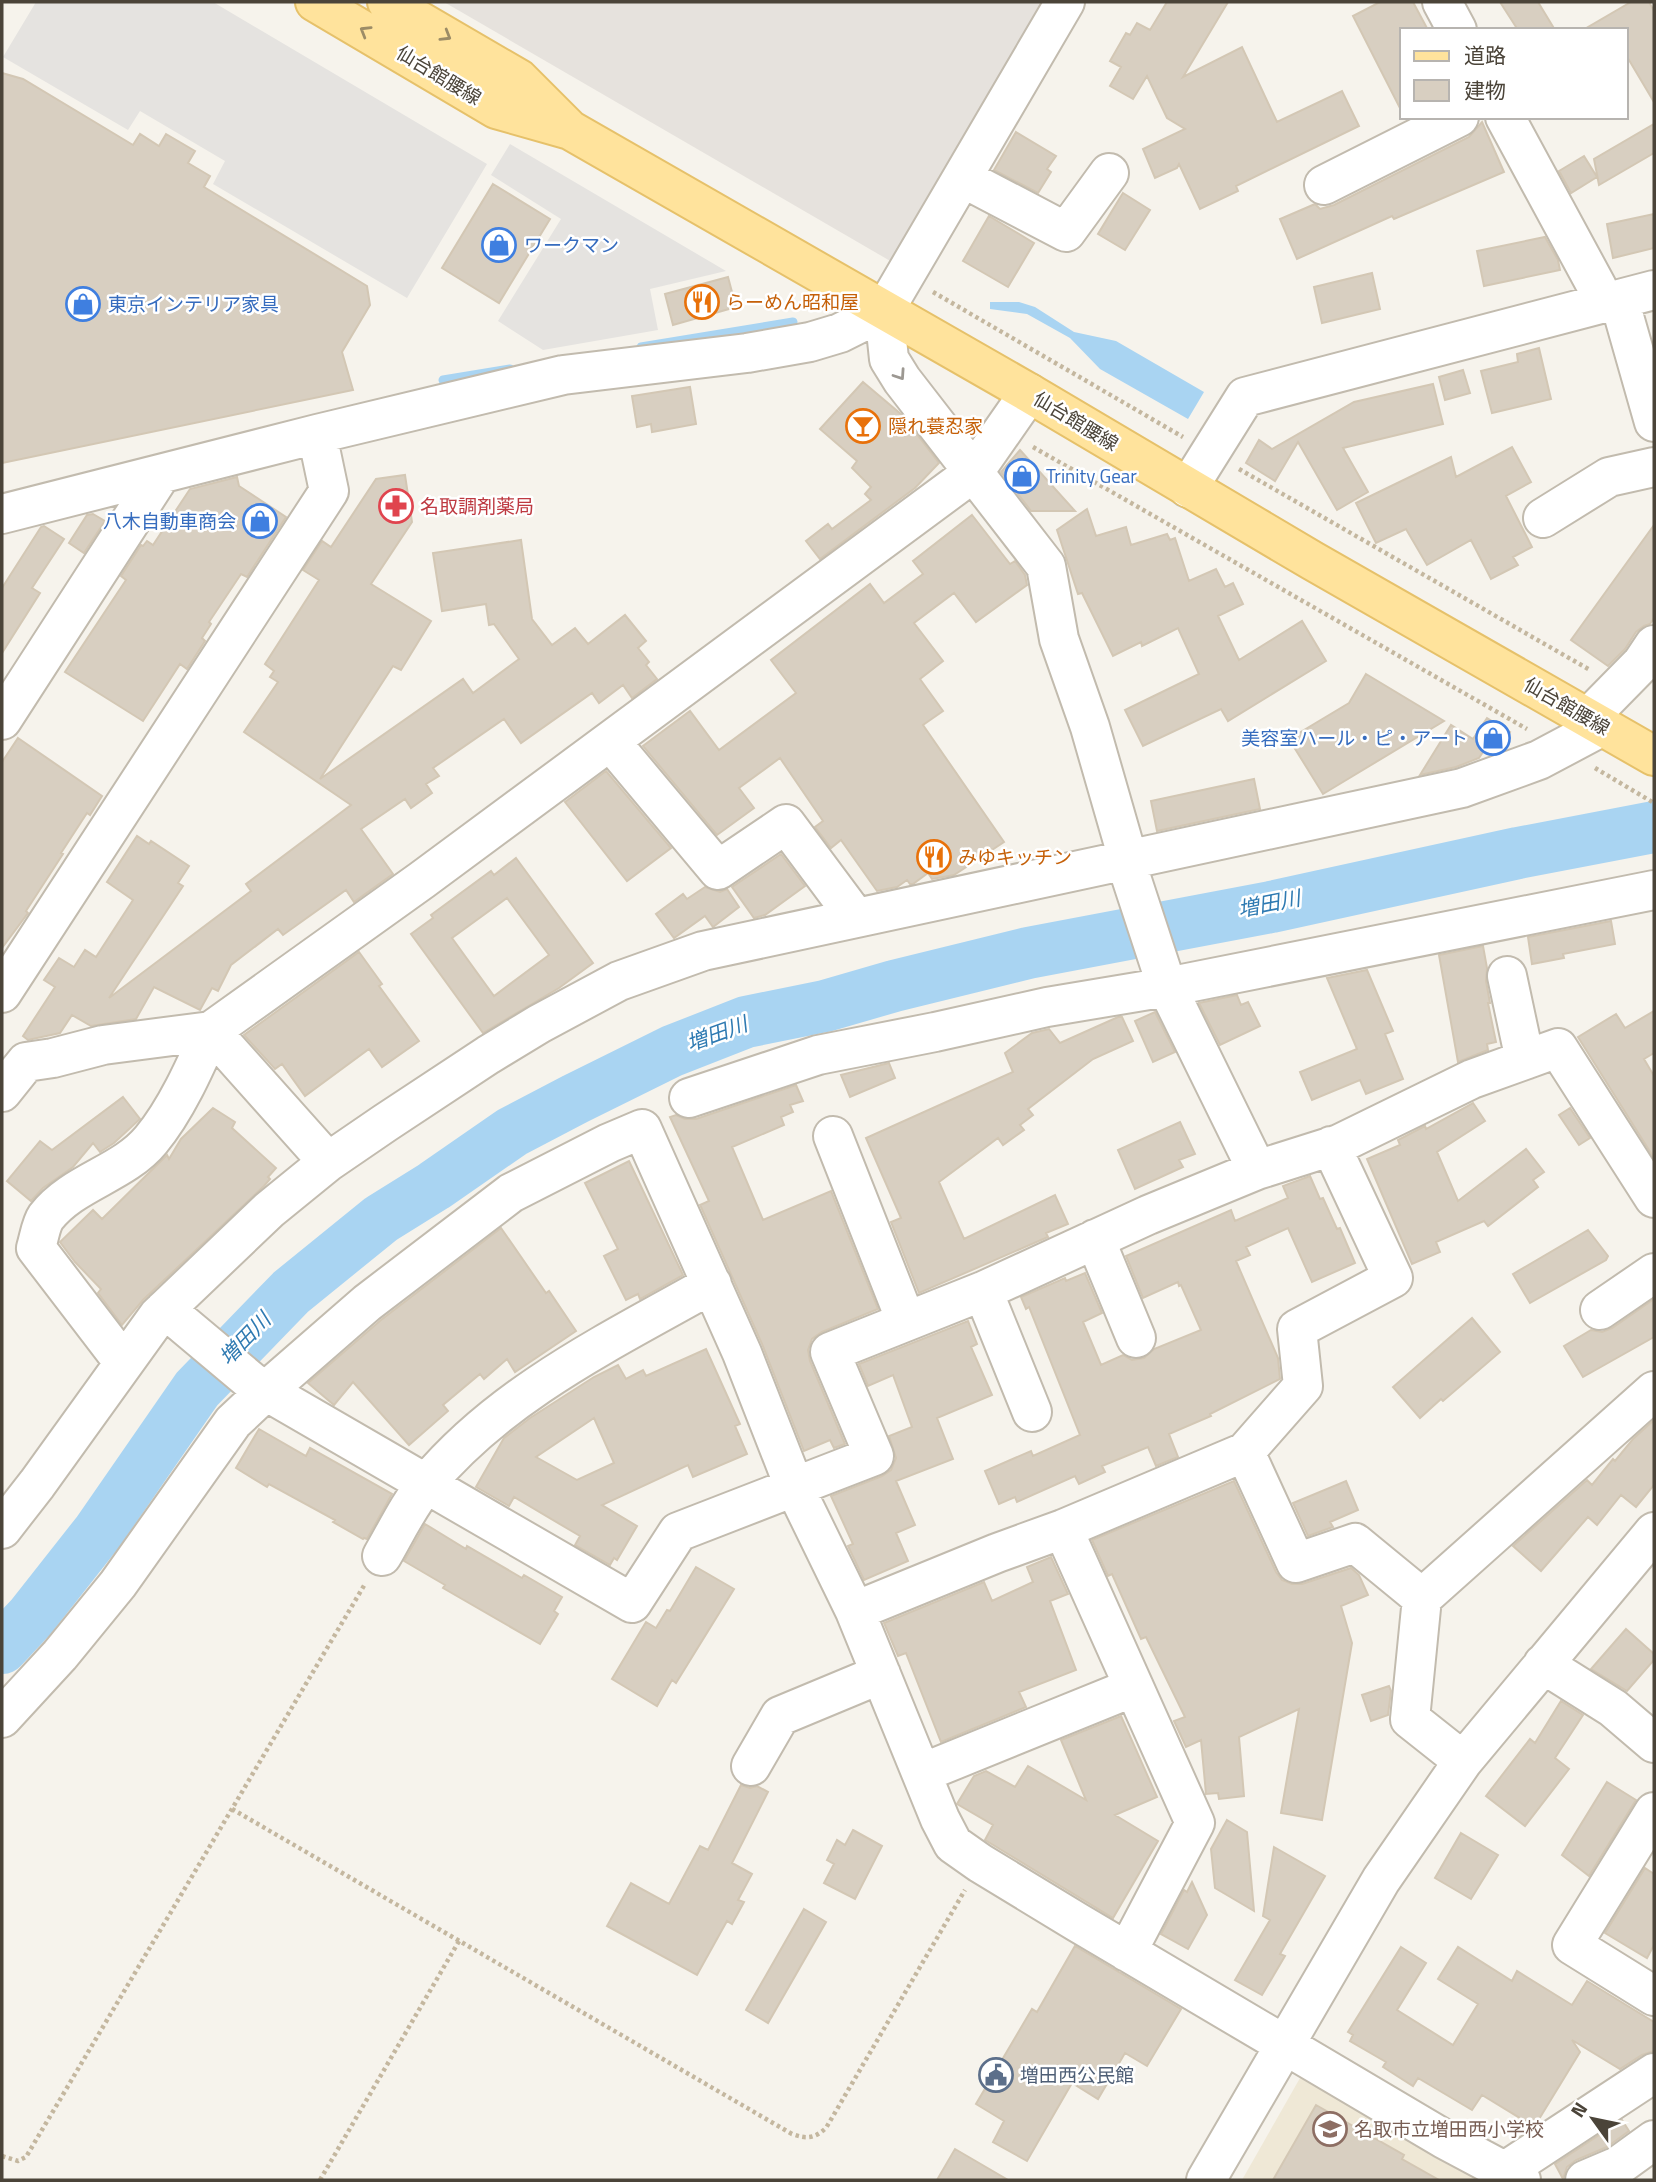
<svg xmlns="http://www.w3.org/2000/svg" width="1656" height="2182" font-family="'Titillium Web','Noto Sans JP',sans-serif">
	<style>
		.industrial { fill: #e6e2dd }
		.education { fill: #efe8d6 }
		.parking { fill: #e5e3e0 }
		.water { fill: #a9d4f2 }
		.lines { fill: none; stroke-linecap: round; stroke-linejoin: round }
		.stream { stroke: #a9d4f2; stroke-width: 9 }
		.river { stroke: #a9d4f2; stroke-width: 52 }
		.building { fill: #d8cfc1; stroke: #d3c7b4; stroke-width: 2; fill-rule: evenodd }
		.minor-casing { stroke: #c2bbae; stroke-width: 42 }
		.major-casing { stroke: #e6c16a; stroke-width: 42 }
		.path { stroke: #c4b79f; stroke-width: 4.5; stroke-dasharray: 3.5 3.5; stroke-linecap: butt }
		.minor { stroke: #fff; stroke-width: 38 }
		.major { stroke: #ffe39c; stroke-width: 38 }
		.oneway { stroke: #9c8c66 }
		.oneway2 { stroke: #9c9892 }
		.labels { text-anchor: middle; stroke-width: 5; stroke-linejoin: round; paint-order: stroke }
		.street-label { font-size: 19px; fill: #4b4439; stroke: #fff }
		.shop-label { font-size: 19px; fill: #366cbe; stroke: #fff; text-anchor: start }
		.food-label { font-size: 19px; fill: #c56008; stroke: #fff; text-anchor: start }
		.health-label { font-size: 19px; fill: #be3a42; stroke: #fff; text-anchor: start }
		.service-label { font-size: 19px; fill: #4e5e75; stroke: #fff; text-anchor: start }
		.education-label { font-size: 19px; fill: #785e54; stroke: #fff; text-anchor: start }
		.water-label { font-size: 21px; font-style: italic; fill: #2e7ab2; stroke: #fff }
	</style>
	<rect width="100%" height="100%" fill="#f6f3ec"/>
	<!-- industrial -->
	<path class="industrial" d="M444,2H1043L892,262Z"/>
	<!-- education -->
	<path class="education" d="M1300,2078L1480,2180H1242Z"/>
	<!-- parking -->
	<path class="parking" d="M36,2H213L487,164L407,298L213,184L225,161L140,111L128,130L3,57Z
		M510,144L726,271L650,289L658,330L543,350L498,321L561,219L491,175Z"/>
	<!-- water -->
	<path class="water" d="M990,302H1019L1035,307L1074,332L1116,341L1204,392L1188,419L1100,369L1070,338L1027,314L990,309Z"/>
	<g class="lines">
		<!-- stream -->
		<path class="stream" d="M641,347L793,322
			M443,380L510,369"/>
		<!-- river -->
		<path class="river" d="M2,1648L31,1617L98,1532L197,1389L291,1292L381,1219L434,1186L512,1132L575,1099L672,1051L746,1022L825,1006L894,986L1028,953L1271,907L1518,853L1654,827"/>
	</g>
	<!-- building -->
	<path class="building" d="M1167,2H1228L1183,77L1242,47L1277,122L1342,91L1359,126L1236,186L1238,191L1200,209L1179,164L1177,168L1155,178L1143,149L1185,129L1167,118L1147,76L1133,99L1110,86L1121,67L1110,61L1126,33L1130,35L1137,23L1150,30Z
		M1380,2H1413L1428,30H1402V112L1353,16Z
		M1500,2H1538L1555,30H1518Z
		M1631,2H1649L1654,11V102L1626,55V30H1583Z
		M2,73L23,79L133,145L140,134L159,146L166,134L195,151L188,163L210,176L204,187L367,286L370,305L342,352L353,390L2,463Z
		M1482,122L1504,172L1394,219L1392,216L1297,259L1280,219L1315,204L1320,209L1334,205L1469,137Z
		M1654,124V153L1599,185L1594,159Z
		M1016,132L1056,156L1047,169L1051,172L1038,193L994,170Z
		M1584,156L1597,177L1571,193L1559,171Z
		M493,184L550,219L499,303L442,268Z
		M1123,193L1150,210L1125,250L1098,234Z
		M1654,214V248L1613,258L1607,224Z
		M989,216L1034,243L1008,287L963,261Z
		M1545,237L1558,260L1560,270L1484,286L1477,251Z
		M1372,273L1380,309L1322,323L1314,287Z
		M728,277L736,307L673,325L665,294Z
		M1539,348L1551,399L1492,413L1481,371L1518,362L1517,354Z
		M1463,370L1470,393L1445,400L1439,377Z
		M863,382L902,415L939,463L915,488L820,559L806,541L828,524L832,529L871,500L865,494L871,487L852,468L857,461L820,429Z
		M1433,384L1443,424L1343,448L1368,492L1337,510L1298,442L1275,481L1246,463L1259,440L1272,449L1354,402Z
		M690,387L696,424L652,432L651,424L637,427L632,396Z
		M1512,447L1531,482L1506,496L1532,547L1513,557L1518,565L1491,579L1471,540L1427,565L1406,529L1376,543L1356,503L1451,457L1456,477Z
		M1020,450L1075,511H1031L1001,472Z
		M405,475L412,522L371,584L431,621L401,670L393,666L320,779L463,679L473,693L519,659L494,624L489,625L486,604L442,611L433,553L521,540L532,619L552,645L575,628L588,644L625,615L646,641L638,648L649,662L646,665L657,679L632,698L623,685L599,703L592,693L521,743L504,719L433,768L439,776L426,784L432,793L411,808L405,799L361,829L393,874L354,902L346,890L283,935L278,929L231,965L218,991L212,988L200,1010L154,987L136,1019L91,1026L72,1015L60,1033L28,1040L23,1036L55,987L44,980L59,958L74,967L85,950L96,957L133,900L107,882L137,836L149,844L151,841L189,866L178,883L183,886L109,998L251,891L246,884L351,805L244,732L278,682L270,677L274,671L265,664L319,580L303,570L322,541L331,547L376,479Z
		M237,477L239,486L286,517L247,577L241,574L209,622L211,624L202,638L205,641L187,669L180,664L143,721L65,672L126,580L121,576L141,545L143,546L147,541L153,545L190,489Z
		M1087,509L1096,536L1126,527L1131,545L1167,534L1170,540L1175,538L1189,581L1216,569L1225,587L1233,583L1243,604L1218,616L1239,660L1302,621L1326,661L1228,721L1221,709L1143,746L1125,710L1199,674L1178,628L1142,646L1141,642L1113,656L1082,593L1078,594L1057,530Z
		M93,514L105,521L84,553L69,543L87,515Z
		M972,515L1010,564L1015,561L1025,575L1027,585L976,622L954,593L914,623L943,661L920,679L943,711L923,725L1004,842L954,875L932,879L928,873L913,884H910L907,880L897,887L877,891L841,840L831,848L815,827L823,821L780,758L739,788L754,808L717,835L643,746L690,711L719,750L796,693L771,660L870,584L884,603L923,574L913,561Z
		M1654,525V618L1650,624L1644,626L1636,632L1625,649L1608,666L1571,640Z
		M44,526L64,539L32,588L40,593L2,653V588L41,527Z
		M1366,674L1444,721L1323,794L1289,739L1349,703Z
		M1487,718L1510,732L1498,752L1493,753L1485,749L1479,758L1456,767L1420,775L1451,725L1473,739Z
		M18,738L102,796L90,815L87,813L61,853L63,854L26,911L28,913L2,948V762Z
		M606,771L671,848L627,881L565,802Z
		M1254,779L1260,809L1157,831L1151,801Z
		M781,854L805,886L765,915L754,918L732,887Z
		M516,858L593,963L559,988L483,1033L411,934L433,918L431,915L491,871L494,875ZM507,898L549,955L494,996L452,938Z
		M705,887L720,892L727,889L739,907L713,927L705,916L674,938L656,914L683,894L687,899Z
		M1611,921L1615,944L1563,954L1564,958L1532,964L1528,937Z
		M1483,946L1487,968L1486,981L1490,1003H1488L1496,1042L1487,1044L1488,1050L1458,1062L1439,955Z
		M359,952L382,984L379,986L419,1041L382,1067L369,1049L305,1096L282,1064L275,1069L244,1035Z
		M1367,970L1393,1031L1385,1034L1403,1079L1366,1094L1360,1080L1312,1100L1300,1072L1357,1049L1327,978Z
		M1237,995L1241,1005L1248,1002L1260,1026L1220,1045L1199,1003Z
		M1654,1011V1053L1644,1059L1654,1076V1158L1578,1037L1616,1014L1625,1028Z
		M1155,1012L1175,1052L1153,1062L1135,1021Z
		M1118,1017H1122L1133,1041L1093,1059L1028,1109L1033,1115L1020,1125L1024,1130L1003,1145L998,1138L939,1182L964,1239L1055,1195L1068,1224L1046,1233L1048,1237L919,1293L891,1222L901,1218L866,1138L1013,1072L1005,1053L1032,1033L1049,1029L1060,1043Z
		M889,1063L895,1078L850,1097L841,1075Z
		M796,1085L803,1101L790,1105L793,1112L781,1117L784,1125L732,1147L763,1220L831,1191L878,1309L822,1332L812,1339L808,1350L810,1361L845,1444L834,1448L830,1440L804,1451L762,1344L701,1207L700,1205L709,1201L670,1117L676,1115L685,1119H696Z
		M123,1097L140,1119L114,1143L100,1152L93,1143L73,1167L43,1188L31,1201L7,1181L40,1141L52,1150Z
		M1473,1103L1485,1121L1437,1152L1458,1201L1526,1149L1544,1172L1533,1180L1538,1187L1488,1226L1484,1221L1436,1242L1440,1252L1412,1264L1367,1159L1400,1145L1398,1140L1425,1126L1426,1129Z
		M213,1108L235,1122L232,1128L276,1168L268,1177L270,1179L264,1186L143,1300L122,1325L98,1293L101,1289L75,1262L60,1242L93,1210L102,1219L167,1155L169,1159L181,1139Z
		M1570,1108L1590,1138L1579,1145L1559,1115Z
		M1180,1122L1195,1154L1179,1160L1183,1167L1135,1189L1118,1150Z
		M629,1161L683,1275L640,1299L638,1294L626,1300L604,1256L618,1249L585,1183Z
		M1310,1176L1320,1199L1323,1198L1337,1229L1340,1228L1355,1263L1312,1282L1288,1228L1246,1247L1250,1255L1236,1261L1278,1358L1280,1379L1210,1414L1211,1416L1169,1434L1178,1457L1156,1466L1148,1447L1102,1466L1105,1472L1079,1484L1075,1476L1017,1502L1015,1497L999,1504L985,1471L1031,1451L1033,1456L1080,1435L1029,1307L1026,1309L1021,1297L1065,1278L1066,1281L1085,1273L1102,1313L1083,1322L1101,1365L1123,1355L1132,1360L1144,1358L1154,1349L1201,1330L1181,1285L1179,1286L1178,1282L1143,1298L1126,1256L1231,1210L1235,1221L1288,1198L1283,1186Z
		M501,1228L546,1293L549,1291L576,1331L515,1372L507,1359L484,1379L480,1374L443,1405L448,1411L409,1445L353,1382L334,1405L308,1383L381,1320Z
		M1588,1230L1608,1256L1606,1260L1530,1303L1513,1274Z
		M1654,1299V1337L1583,1377L1564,1346L1591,1330L1602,1332L1612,1328Z
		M1472,1318L1500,1352L1443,1401L1441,1399L1420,1418L1393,1387Z
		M968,1321L977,1344L971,1347L992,1395L937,1418L953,1459L896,1481L915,1525L896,1533L908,1561L864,1580L848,1546L853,1544L831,1496L882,1476L891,1470L896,1458L889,1436L912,1427L893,1375L868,1386L859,1364Z
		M706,1349L740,1424L735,1426L747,1454L693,1477L688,1465L602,1505L637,1526L617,1560L614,1558L610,1565L575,1545L580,1536L514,1497L509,1506L476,1487L504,1438L530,1418L594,1377L618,1365L626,1379L643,1370L646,1376ZM594,1418L614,1463L577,1480L536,1457Z
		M1654,1420V1485L1636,1507L1621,1495L1597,1525L1588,1517L1541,1571L1513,1546L1587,1480L1592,1485L1613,1459L1615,1461L1633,1439Z
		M259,1429L306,1456L310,1448L392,1494L367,1539L364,1538L363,1539L333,1522L335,1520L269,1484L267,1487L236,1468Z
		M1234,1481L1276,1572L1282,1580L1292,1584H1302L1351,1568L1359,1575L1368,1595L1341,1606L1352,1643L1322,1820L1281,1813L1299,1709L1239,1737L1244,1796L1219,1799L1218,1793L1206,1794L1201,1740L1186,1747L1174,1721L1185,1717L1146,1637L1141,1639L1112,1574L1108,1576L1092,1540Z
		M1346,1481L1358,1510L1330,1522L1333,1527L1308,1536L1293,1503Z
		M425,1524L466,1549L467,1546L522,1578L524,1575L562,1597L554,1611L558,1614L540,1644L443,1588L445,1585L404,1561Z
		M1051,1557L1068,1594L1050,1601L1076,1670L1019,1692L1026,1707L941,1742L906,1653L898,1656L884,1623L984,1582L992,1601L1033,1582L1027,1567Z
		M696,1567L734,1589L676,1683L672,1680L657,1706L612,1679L646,1622L656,1628L667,1610L670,1611Z
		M1626,1629L1654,1654V1660L1627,1691L1591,1669Z
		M1389,1686L1391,1691L1388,1715L1371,1721L1362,1695Z
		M1561,1701L1583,1715L1555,1758L1569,1769L1525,1826L1486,1796L1530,1739L1535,1743Z
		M1121,1716L1157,1797L1115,1815L1158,1841L1113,1918L985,1840L993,1825L957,1804L974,1776L986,1771L1015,1787L1028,1766L1086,1800L1061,1740Z
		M1607,1782L1636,1800L1589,1876L1562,1855Z
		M741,1785L750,1788L757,1786L768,1792L732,1863L752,1874L738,1900L744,1902L732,1924L727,1921L697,1975L607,1926L631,1883L669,1904L700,1846L708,1850Z
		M1227,1820L1247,1832L1254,1911L1215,1888L1211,1849Z
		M853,1830L882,1846L855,1899L824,1883L834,1864L827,1860L837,1840L845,1845Z
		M1461,1833L1498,1855L1471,1899L1435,1878Z
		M1274,1847L1325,1876L1280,1954L1285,1956L1262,1995L1235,1980L1270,1920L1263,1916Z
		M1645,1868L1654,1874V1945L1647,1958L1605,1933Z
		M1192,1882L1207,1915L1188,1949L1161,1934L1184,1890L1187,1892Z
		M804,1909L826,1922L768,2023L746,2010Z
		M1075,1946L1181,2009L1147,2066L1125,2053L1098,2099L1072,2083L1027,2161L993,2142L1004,2121L976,2104L1032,2009L1037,2012Z
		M1401,1947L1426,1963L1397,2010L1453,2045L1478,2004L1438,1979L1458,1947L1512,1981L1517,1971L1572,2005L1587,1981L1654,2022V2051L1642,2055L1620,2069L1572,2040L1580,2052L1536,2124L1533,2126L1482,2095L1472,2110L1418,2078L1413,2086L1383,2067L1386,2062L1350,2041L1353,2035L1348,2032Z
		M1316,2105L1404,2155L1402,2159L1439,2180H1273Z
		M1622,2120L1629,2131L1607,2147L1576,2160L1567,2167L1563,2179L1555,2164Z
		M955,2149L1008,2180H937Z"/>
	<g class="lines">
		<!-- minor casing -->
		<g class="minor-casing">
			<path id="minor" d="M1442,2L1457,30
				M1505,117L1597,287L1603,303
				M963,178L1066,232L1109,173
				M1324,185L1459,117
				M1619,299L1654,422
				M884,311L889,359L902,380L1046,566L1059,639L1090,727L1128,859L1129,871L1167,987L1257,1170
				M1188,488L1245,397L1654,290
				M2,514L317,434L563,375L747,353L810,342L840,333L884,311L1065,2
				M1543,518L1609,477L1654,467
				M1588,718L1642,663L1654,645
				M2,720L161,474
				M610,741L718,870L786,824L856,918
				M1507,976L1525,1060
				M2,993L329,491L317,434
				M2,1092L26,1062L53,1058L103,1045L211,1031C195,1067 176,1110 151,1140C123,1174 73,1182 46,1217C41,1224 39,1238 36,1248L124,1363
				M689,1098L818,1055L935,1032L1047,1007L1167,987L1654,890
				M833,1136L906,1321
				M328,1162L211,1031L422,880L974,472L1029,393
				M1095,1239L1136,1338
				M983,1291L1032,1412
				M165,1309L252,1382L266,1391L632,1603L678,1532L874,1456L830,1352L983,1291L1148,1215L1257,1170L1339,1144L1472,1079L1558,1048L1654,1198
				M1600,1310L1654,1273
				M1245,1452L1303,1386L1297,1329L1393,1278L1331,1146
				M2,1529L37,1484L158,1316L269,1210L328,1162L385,1123L488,1055L539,1024L619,981L703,951L1462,788L1539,760L1603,726
				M1063,1529L1195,1823L1127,1952
				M382,1556C396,1532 409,1504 427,1483C502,1393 611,1341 712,1284
				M1422,1598L1654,1391
				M855,1611L997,1553L1063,1529L1245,1452L1296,1563L1355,1543L1422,1598L1410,1719L1463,1761
				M1543,1664L1613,1708L1654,1743
				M2,1718L60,1655L118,1584L233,1422L266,1391L367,1303L511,1193L609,1143L642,1129L742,1353L794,1486L855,1611L940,1819L953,1844L980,1863L1077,1922L1444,2139L1521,2180
				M751,1766L780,1716L881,1674
				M922,1773L1134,1687
				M1654,1812L1572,1945L1654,1996
				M1505,2171L1654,2073
				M1206,2180L1381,1880L1463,1761L1654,1532
				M1585,2180L1618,2166L1654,2140"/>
		</g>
		<!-- major casing -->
		<g class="major-casing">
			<path id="major" d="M315,2L496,109L570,130L1029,393L1313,561L1654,756
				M387,2L519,79L568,128"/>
		</g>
		<!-- path -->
		<path class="path" d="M933,292L1183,437
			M1033,447L1527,729
			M1239,469L1590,670
			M1595,768L1654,803
			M232,1809L792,2134C806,2139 814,2139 826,2128L965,1890
			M2,2156L18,2161L26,2157L365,1584
			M320,2180L459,1941"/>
		<!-- minor -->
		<use href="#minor" class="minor"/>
		<!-- major -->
		<use href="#major" class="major"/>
	</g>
	<!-- one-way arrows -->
	<defs><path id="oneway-chevron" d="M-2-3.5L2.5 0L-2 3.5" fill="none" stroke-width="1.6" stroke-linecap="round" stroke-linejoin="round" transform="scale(1.75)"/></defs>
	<g class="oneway">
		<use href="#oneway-chevron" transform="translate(365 31) rotate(-149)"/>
		<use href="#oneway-chevron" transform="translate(446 36) rotate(31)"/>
	</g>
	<use class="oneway2" href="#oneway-chevron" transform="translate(900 375) rotate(56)"/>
	<!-- icons -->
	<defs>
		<g id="shop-ring" transform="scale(1.75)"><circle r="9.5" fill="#fff" stroke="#3f7fe0" stroke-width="1.5"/><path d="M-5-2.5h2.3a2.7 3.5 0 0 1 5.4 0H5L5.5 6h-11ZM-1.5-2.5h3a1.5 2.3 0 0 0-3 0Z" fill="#3f7fe0"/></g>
		<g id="restaurant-ring" transform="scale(1.75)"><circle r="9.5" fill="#fff" stroke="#e8710a" stroke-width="1.5"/><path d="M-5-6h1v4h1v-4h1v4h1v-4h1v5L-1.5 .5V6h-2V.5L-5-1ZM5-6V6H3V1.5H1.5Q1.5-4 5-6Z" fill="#e8710a"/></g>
		<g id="bar-ring" transform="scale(1.75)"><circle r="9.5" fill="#fff" stroke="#e8710a" stroke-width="1.5"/><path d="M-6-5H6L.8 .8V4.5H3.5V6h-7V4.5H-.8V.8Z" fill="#e8710a"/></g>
		<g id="pharmacy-ring" transform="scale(1.75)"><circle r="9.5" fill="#fff" stroke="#e0444e" stroke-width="1.5"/><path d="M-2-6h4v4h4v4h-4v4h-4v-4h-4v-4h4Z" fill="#e0444e"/></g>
		<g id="civic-ring" transform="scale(1.75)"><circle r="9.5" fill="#fff" stroke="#5c6f8a" stroke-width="1.5"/><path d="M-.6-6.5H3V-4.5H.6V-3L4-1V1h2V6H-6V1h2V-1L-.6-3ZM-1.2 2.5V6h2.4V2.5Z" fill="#5c6f8a"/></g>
		<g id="school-ring" transform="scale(1.75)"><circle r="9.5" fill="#fff" stroke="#8d6e63" stroke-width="1.5"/><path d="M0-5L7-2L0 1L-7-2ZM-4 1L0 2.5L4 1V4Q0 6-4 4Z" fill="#8d6e63"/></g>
	</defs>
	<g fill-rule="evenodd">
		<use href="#shop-ring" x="499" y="245"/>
		<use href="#restaurant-ring" x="702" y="302"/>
		<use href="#shop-ring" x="83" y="304"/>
		<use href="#bar-ring" x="863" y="426"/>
		<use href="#shop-ring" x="1022" y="476"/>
		<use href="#pharmacy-ring" x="396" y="506"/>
		<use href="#shop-ring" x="260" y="521"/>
		<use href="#shop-ring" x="1493" y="738"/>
		<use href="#restaurant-ring" x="934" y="857"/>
		<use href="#civic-ring" x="996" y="2075"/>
		<use href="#school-ring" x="1330" y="2129"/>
	</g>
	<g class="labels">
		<!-- street labels -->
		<g class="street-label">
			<text transform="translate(439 75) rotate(31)" y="7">仙台館腰線</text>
			<text transform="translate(1076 421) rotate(31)" y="7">仙台館腰線</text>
			<text transform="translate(1567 706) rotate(30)" y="7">仙台館腰線</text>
		</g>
		<!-- shop labels -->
		<g class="shop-label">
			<text x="524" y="252">ワークマン</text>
			<text x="108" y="311">東京インテリア家具</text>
			<text x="1046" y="483">Trinity Gear</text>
			<text x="236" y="528" text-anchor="end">八木自動車商会</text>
			<text x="1468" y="745" text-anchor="end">美容室ハール・ピ・アート</text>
		</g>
		<!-- food labels -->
		<g class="food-label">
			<text x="726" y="309">らーめん昭和屋</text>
			<text x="888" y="433">隠れ蓑忍家</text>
			<text x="958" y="864">みゆキッチン</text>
		</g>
		<!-- health labels -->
		<g class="health-label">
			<text x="420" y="513">名取調剤薬局</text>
		</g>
		<!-- service labels -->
		<g class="service-label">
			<text x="1020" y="2082">増田西公民館</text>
		</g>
		<!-- education labels -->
		<g class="education-label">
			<text x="1354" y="2136">名取市立増田西小学校</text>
		</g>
		<!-- water labels -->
		<g class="water-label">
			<text transform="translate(1269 904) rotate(-11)" y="7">増田川</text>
			<text transform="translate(717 1034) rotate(-20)" y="7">増田川</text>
			<text transform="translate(245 1339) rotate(-46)" y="7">増田川</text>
		</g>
	</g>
	<!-- border -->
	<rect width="1656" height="2182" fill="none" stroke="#4b4439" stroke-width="7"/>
	<!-- legend -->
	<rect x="1400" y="28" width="228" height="91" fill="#ffffff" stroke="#b7b4b0" stroke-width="2"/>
	<rect x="1414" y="51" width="35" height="10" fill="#ffe39c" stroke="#b7b4b0" stroke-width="2"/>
	<text x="1464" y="63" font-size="21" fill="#4b4439">道路</text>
	<rect x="1414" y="80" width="35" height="21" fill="#d8cfc1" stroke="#b7b4b0" stroke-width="2"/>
	<text x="1464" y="98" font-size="21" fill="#4b4439">建物</text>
	<!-- north arrow -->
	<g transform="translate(1593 2119) rotate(303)" stroke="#ffffff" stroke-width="5" paint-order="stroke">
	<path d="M0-5L12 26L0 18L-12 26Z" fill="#4b4439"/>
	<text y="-10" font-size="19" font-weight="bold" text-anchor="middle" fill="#4b4439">N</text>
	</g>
</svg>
